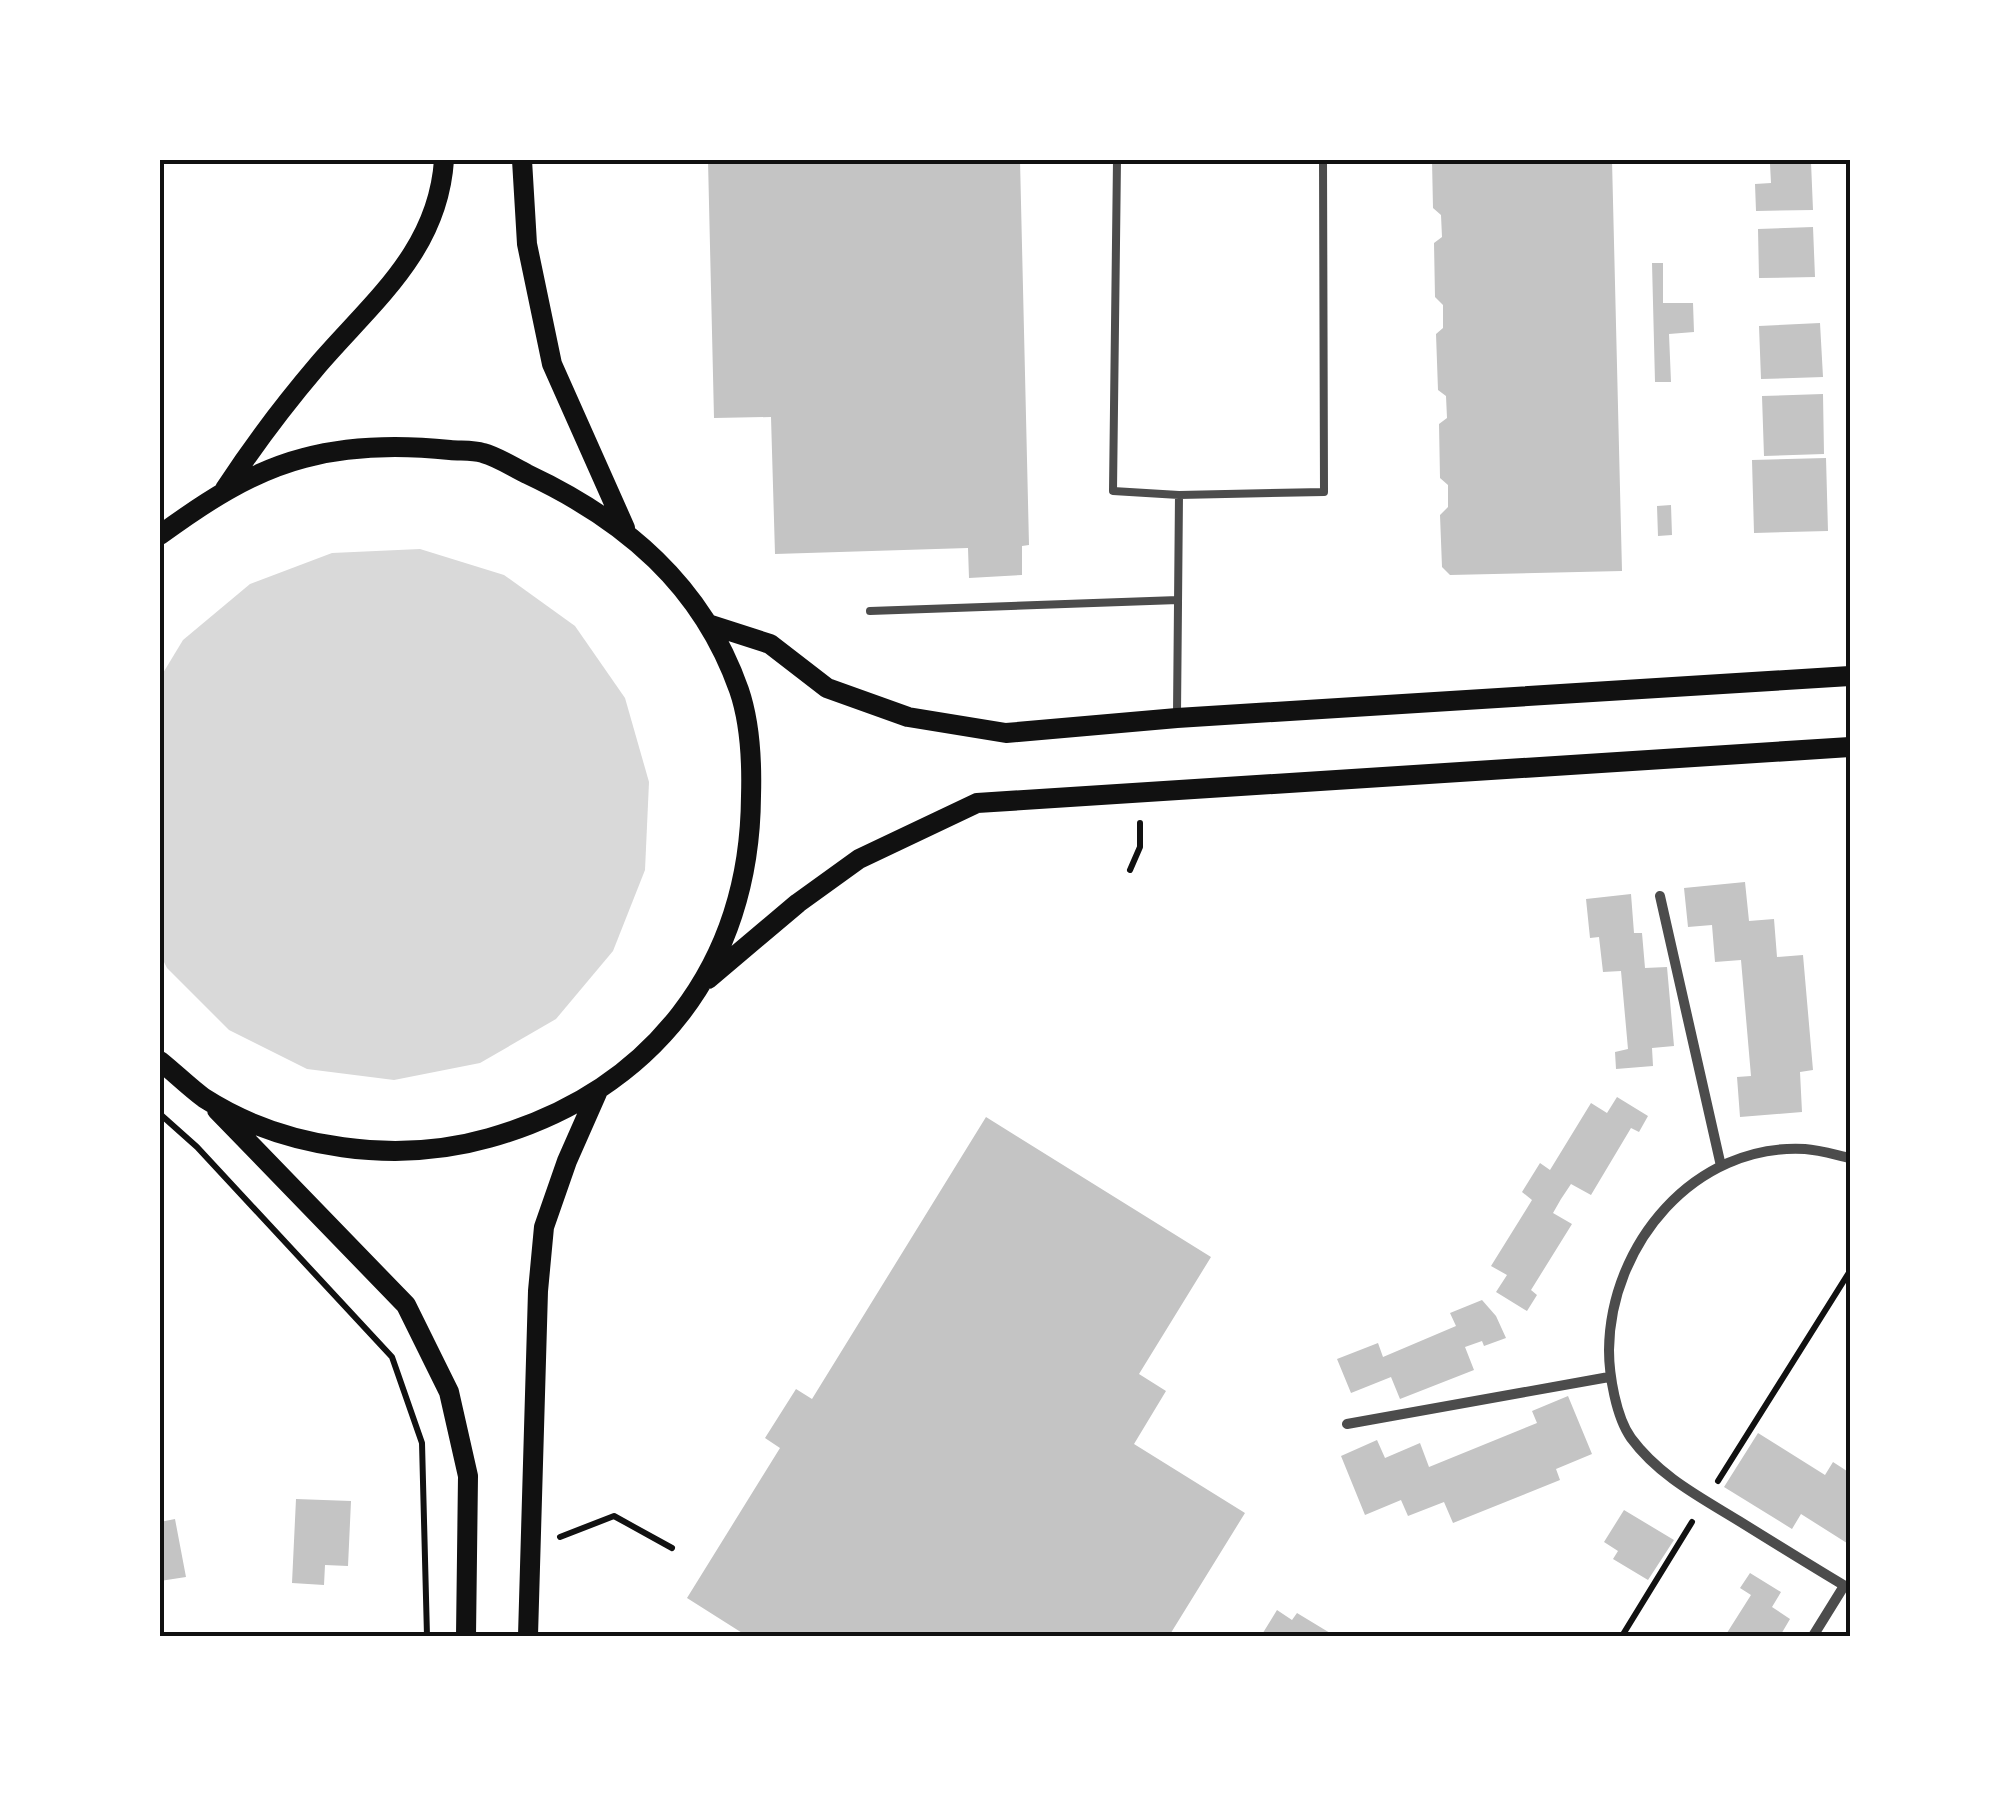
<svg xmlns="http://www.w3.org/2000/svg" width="2010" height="1796" font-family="Quicksand,sans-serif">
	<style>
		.water { fill: #d9d9d9 }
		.building { fill: #c4c4c4 }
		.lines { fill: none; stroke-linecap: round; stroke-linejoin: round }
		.path { stroke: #111; stroke-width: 6 }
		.service { stroke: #4c4c4c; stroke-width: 8 }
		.minor { stroke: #4c4c4c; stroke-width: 10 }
		.secondary { stroke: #111; stroke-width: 20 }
		.neatline { fill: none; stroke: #111; stroke-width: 4 }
	</style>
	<rect width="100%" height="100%" fill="#fff"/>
	<!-- water -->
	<path class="water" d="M420,549L504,575L575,626L625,698L649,782L645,870L613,951L556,1019L480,1063L394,1080L307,1069L229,1030L167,968L160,954V678L183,640L250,584L332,553Z"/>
	<!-- building -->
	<path class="building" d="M708,160H1020L1029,545L1022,546V575L969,578L968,548L775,554L771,417L714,418Z
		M1432,160H1612L1622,571L1450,575L1442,567L1440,515L1448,507V485L1440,478L1439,424L1447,418L1446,396L1438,390L1436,334L1443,328V305L1435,297L1434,243L1442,237L1441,215L1433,208Z
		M1811,162L1813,210L1756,211L1755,184L1771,183L1770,164Z
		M1813,227L1815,277L1759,278L1758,229Z
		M1652,263H1663V303H1693L1694,332L1669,334L1671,382H1655Z
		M1820,323L1823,377L1761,379L1759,326Z
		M1823,394L1824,454L1764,456L1762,396Z
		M1826,458L1828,531L1754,533L1752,460Z
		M1671,505L1672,535L1658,536L1657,506Z
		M1745,882L1749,921L1774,919L1777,957L1803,955L1813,1070L1800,1072L1802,1112L1740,1117L1737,1077L1751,1076L1741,960L1715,962L1712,925L1688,927L1684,888Z
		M1631,894L1634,933H1642L1645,968L1667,967L1674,1046L1652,1048L1653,1066L1616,1069L1615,1052L1628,1049L1621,971L1603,972L1599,937L1590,938L1586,899Z
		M1617,1097L1648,1116L1639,1132L1631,1128L1591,1195L1571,1184L1561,1199L1553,1213L1572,1224L1531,1290L1537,1295L1527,1311L1496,1292L1507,1275L1491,1266L1532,1200L1522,1192L1540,1163L1550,1170L1591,1103L1607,1113Z
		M986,1117L1211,1257L1139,1374L1166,1391L1134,1444L1245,1513L1169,1636H747L687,1598L780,1448L765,1438L796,1389L812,1399Z
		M1482,1300L1496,1316L1506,1338L1484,1346L1482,1341L1465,1347L1474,1370L1400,1399L1391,1377L1351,1393L1337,1359L1378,1343L1383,1357L1456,1326L1450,1313Z
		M1568,1396L1592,1454L1556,1469L1560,1480L1453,1523L1444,1502L1408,1516L1401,1500L1365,1515L1341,1456L1377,1440L1385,1458L1420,1443L1429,1467L1537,1423L1532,1411Z
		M1758,1433L1825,1475L1833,1462L1850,1473V1545L1801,1514L1792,1529L1724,1487Z
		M296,1499L351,1501L348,1566L325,1565L324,1585L292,1583Z
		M1624,1510L1674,1540L1648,1580L1613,1559L1618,1551L1604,1542Z
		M175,1519L186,1577L160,1581V1522Z
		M1750,1573L1781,1592L1772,1607L1790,1619L1780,1636H1725L1751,1595L1740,1588Z
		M1277,1610L1292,1620L1297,1613L1335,1636H1261Z"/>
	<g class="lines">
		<!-- path -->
		<path class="path" d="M1130,870L1140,847V823
			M160,1114L197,1147L392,1357L422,1443L427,1636
			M1718,1481L1850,1271
			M560,1537L614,1516L672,1548
			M1622,1636L1692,1522"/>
		<!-- service -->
		<path class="service" d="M1117,160L1113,491L1179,495L1177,714
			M1179,495L1324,492L1323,160
			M870,611L1178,600"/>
		<!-- minor -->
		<path class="minor" d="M1660,896L1721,1166
			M1850,1158C1836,1155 1820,1150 1805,1149C1694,1143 1610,1245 1609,1350C1609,1375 1616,1417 1631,1438C1659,1476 1700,1497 1739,1521C1776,1544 1813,1567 1850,1589
			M1347,1424L1609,1377
			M1813,1636L1844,1586"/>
		<!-- secondary -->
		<path class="secondary" d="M522,160L527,244L552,364L625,528
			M225,489C253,446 284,405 318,365C373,301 438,251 444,160
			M160,535C204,503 250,472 304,458C352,445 401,445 450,450C461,451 473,450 483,453C498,457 513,467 527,474C625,520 702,585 739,690C750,722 752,762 751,796C750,966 652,1092 489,1138C398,1164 285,1150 204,1098C189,1087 175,1073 160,1061
			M708,624L770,644L827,688L908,717L1006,733L1177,718L1850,676
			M708,979L798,903L859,859L977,803L1850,747
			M217,1110L406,1305L449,1392L468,1476L466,1636
			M528,1636L538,1291L544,1227L567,1161L597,1093"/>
	</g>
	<!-- border -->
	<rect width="2010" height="1796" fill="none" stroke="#ffffff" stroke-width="325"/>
	<rect x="162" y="162" width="1686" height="1472" class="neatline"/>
</svg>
